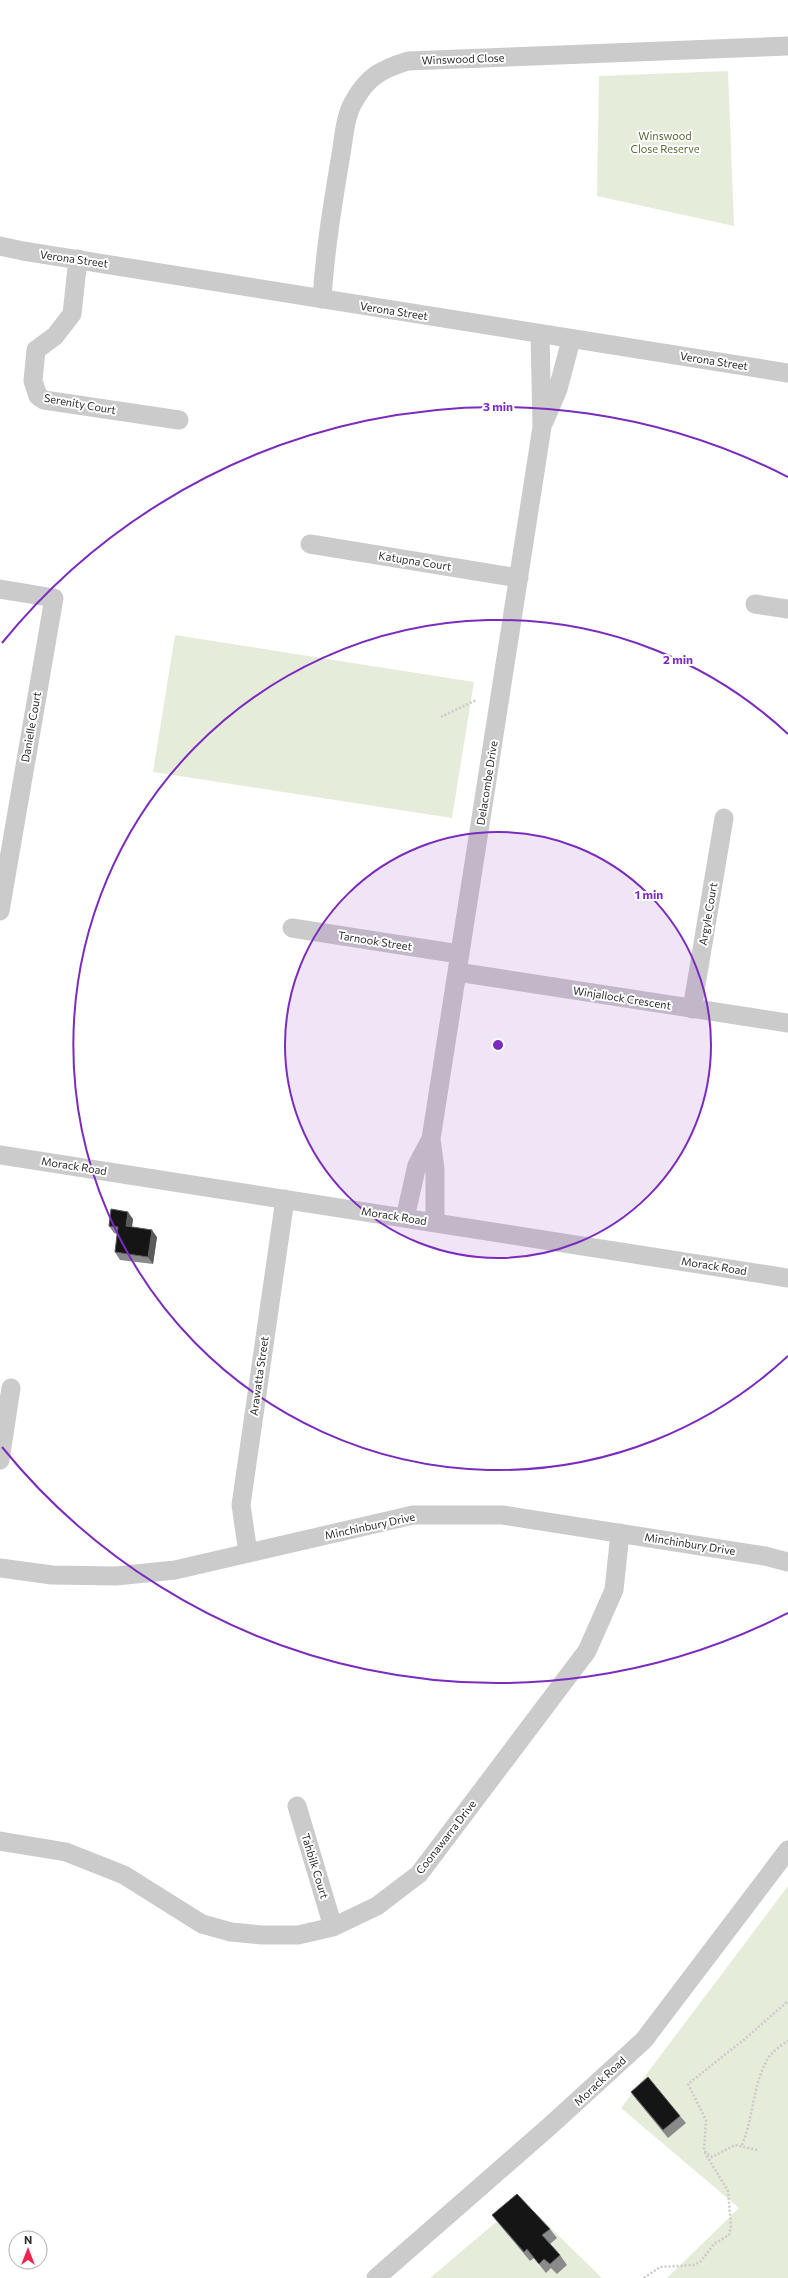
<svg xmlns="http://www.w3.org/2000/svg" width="788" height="2278" font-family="Commissioner,sans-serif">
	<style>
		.green { fill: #e6ecda }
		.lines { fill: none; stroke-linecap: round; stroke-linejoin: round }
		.path { stroke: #cbcbcb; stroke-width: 2.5; stroke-dasharray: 2 2; stroke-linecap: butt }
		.street { stroke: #cbcbcb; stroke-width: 19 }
		.wall { fill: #8a8a8a }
		.shaded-wall { fill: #5b5b5b }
		.building { fill: #151515; stroke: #5b5b5b }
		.ring { fill: none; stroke: #7b2cbf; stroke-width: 2 }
		.labels { text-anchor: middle; stroke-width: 4; stroke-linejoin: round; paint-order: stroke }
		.street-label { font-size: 11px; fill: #2e2e2e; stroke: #fff }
		.park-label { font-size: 11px; fill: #586d38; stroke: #fff }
		.centre { fill: #7b2cbf; stroke: #fff; stroke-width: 2 }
		.ring-label { font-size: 12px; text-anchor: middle; font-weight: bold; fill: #7b2cbf; stroke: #fff; stroke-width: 4; stroke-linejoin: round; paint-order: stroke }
	</style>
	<rect width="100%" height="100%" fill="#fff"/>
	<!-- green -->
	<path class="green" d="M728,71L734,226L597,196L599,76Z
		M175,635L474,682L452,818L153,772Z
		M788,1886V2278H667L739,2208L621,2108Z
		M522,2200L602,2278H430Z"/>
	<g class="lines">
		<!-- path -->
		<path class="path" d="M441,717L476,700
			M742,2145C753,2119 753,2086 766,2062C770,2053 780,2046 788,2041
			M757,2150L735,2145L712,2157L704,2151L706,2120L688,2084L746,2038L788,2001
			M644,2278L660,2267L694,2265L701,2261L714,2244L729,2235L731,2226L728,2191L705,2153"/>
		<!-- street -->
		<path class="street" d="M0,246L23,251L788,373
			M78,259L72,314L55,336L36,350L33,381L38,396L44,400L179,420
			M322,299C325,250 333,202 341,154C344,137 345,116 354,101C368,76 382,69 408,61L788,46
			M544,422L558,389L571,340
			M310,544L519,578
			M0,589L54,598L0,911
			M755,604L788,609
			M292,928L459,954
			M457,972L788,1023
			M692,1009L724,818
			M0,1155L788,1278
			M405,1218L417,1165L431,1139
			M435,1222V1169L431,1139L542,427L540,334
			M0,1460L11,1388
			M248,1553L241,1505L285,1199
			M0,1568L52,1575L116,1576L175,1570L413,1515H503L765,1556L788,1562
			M297,1806L333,1927
			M0,1841L66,1852L124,1875L202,1924L231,1932L262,1935H298L333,1927L377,1906L419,1874L587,1651L614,1590L620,1533
			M376,2278L551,2125L644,2040L788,1850"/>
	</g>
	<!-- wall -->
	<path class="wall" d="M133,1219L132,1227L157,1237L153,1264L120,1260L115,1252L117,1234L114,1233L109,1226Z
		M631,2092L680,2116L686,2123L668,2138L636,2099Z
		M492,2215L550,2229L557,2238L550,2244L560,2255L567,2265L557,2274L551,2268L546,2273L534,2258L530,2261L499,2224Z"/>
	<!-- shaded-wall -->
	<path class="shaded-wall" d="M128,1212L133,1219L131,1233L126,1226Z
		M152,1230L157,1237L153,1264L148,1257Z"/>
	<!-- building -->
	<path class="building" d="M111,1209L128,1212L126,1226L152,1230L148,1257L115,1252L118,1227L109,1226Z
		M648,2077L680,2116L663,2130L631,2092Z
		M517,2194L550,2229L542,2235L560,2255L550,2264L544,2259L539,2264L527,2249L524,2252L492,2215Z"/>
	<!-- distance rings -->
	<circle cx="498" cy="1045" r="213" fill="#7b2cbf" fill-opacity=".12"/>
	<g class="ring">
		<circle cx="498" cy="1045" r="213"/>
		<path d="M788 1356A425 425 0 1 1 788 734"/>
		<path d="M788 1613A638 638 0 0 1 2 1447M2 643A638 638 0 0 1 788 477"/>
	</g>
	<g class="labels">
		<!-- street labels -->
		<g class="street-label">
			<text transform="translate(463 59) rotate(-2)" y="4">Winswood Close</text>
			<text transform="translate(74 259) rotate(8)" y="4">Verona Street</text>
			<text transform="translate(394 311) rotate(9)" y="4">Verona Street</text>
			<text transform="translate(714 361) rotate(9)" y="4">Verona Street</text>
			<text transform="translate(80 404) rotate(10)" y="4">Serenity Court</text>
			<text transform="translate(415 561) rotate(9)" y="4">Katupna Court</text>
			<text transform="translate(31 727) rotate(-80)" y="4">Danielle Court</text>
			<text transform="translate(487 783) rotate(-81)" y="4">Delacombe Drive</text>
			<text transform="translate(708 914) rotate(-80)" y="4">Argyle Court</text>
			<text transform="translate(375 941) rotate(9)" y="4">Tarnook Street</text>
			<text transform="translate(622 998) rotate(9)" y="4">Winjallock Crescent</text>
			<text transform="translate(74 1166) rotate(9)" y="4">Morack Road</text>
			<text transform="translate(394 1216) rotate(9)" y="4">Morack Road</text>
			<text transform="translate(714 1266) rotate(9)" y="4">Morack Road</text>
			<text transform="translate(259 1376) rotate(-82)" y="4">Arawatta Street</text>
			<text transform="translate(370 1526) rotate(-12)" y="4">Minchinbury Drive</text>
			<text transform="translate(690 1544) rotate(9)" y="4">Minchinbury Drive</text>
			<text transform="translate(446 1837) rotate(-52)" y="4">Coonawarra Drive</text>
			<text transform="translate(315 1866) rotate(73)" y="4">Tahbilk Court</text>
			<text transform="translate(600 2081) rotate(-43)" y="4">Morack Road</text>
		</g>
		<!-- park labels -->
		<g class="park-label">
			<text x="665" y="140">Winswood<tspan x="665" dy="13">Close Reserve</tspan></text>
		</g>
	</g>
	<circle cx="498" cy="1045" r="6" class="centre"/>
	<g class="ring-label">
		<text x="498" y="411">3 min</text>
		<text x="678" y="664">2 min</text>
		<text x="649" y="899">1 min</text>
	</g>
	<!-- north arrow -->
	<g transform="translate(28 2250)"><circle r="19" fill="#ffffff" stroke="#ababab"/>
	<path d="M0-3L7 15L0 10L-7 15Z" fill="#f3214e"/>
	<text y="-6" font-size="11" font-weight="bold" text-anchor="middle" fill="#2e2e2e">N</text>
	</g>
</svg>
